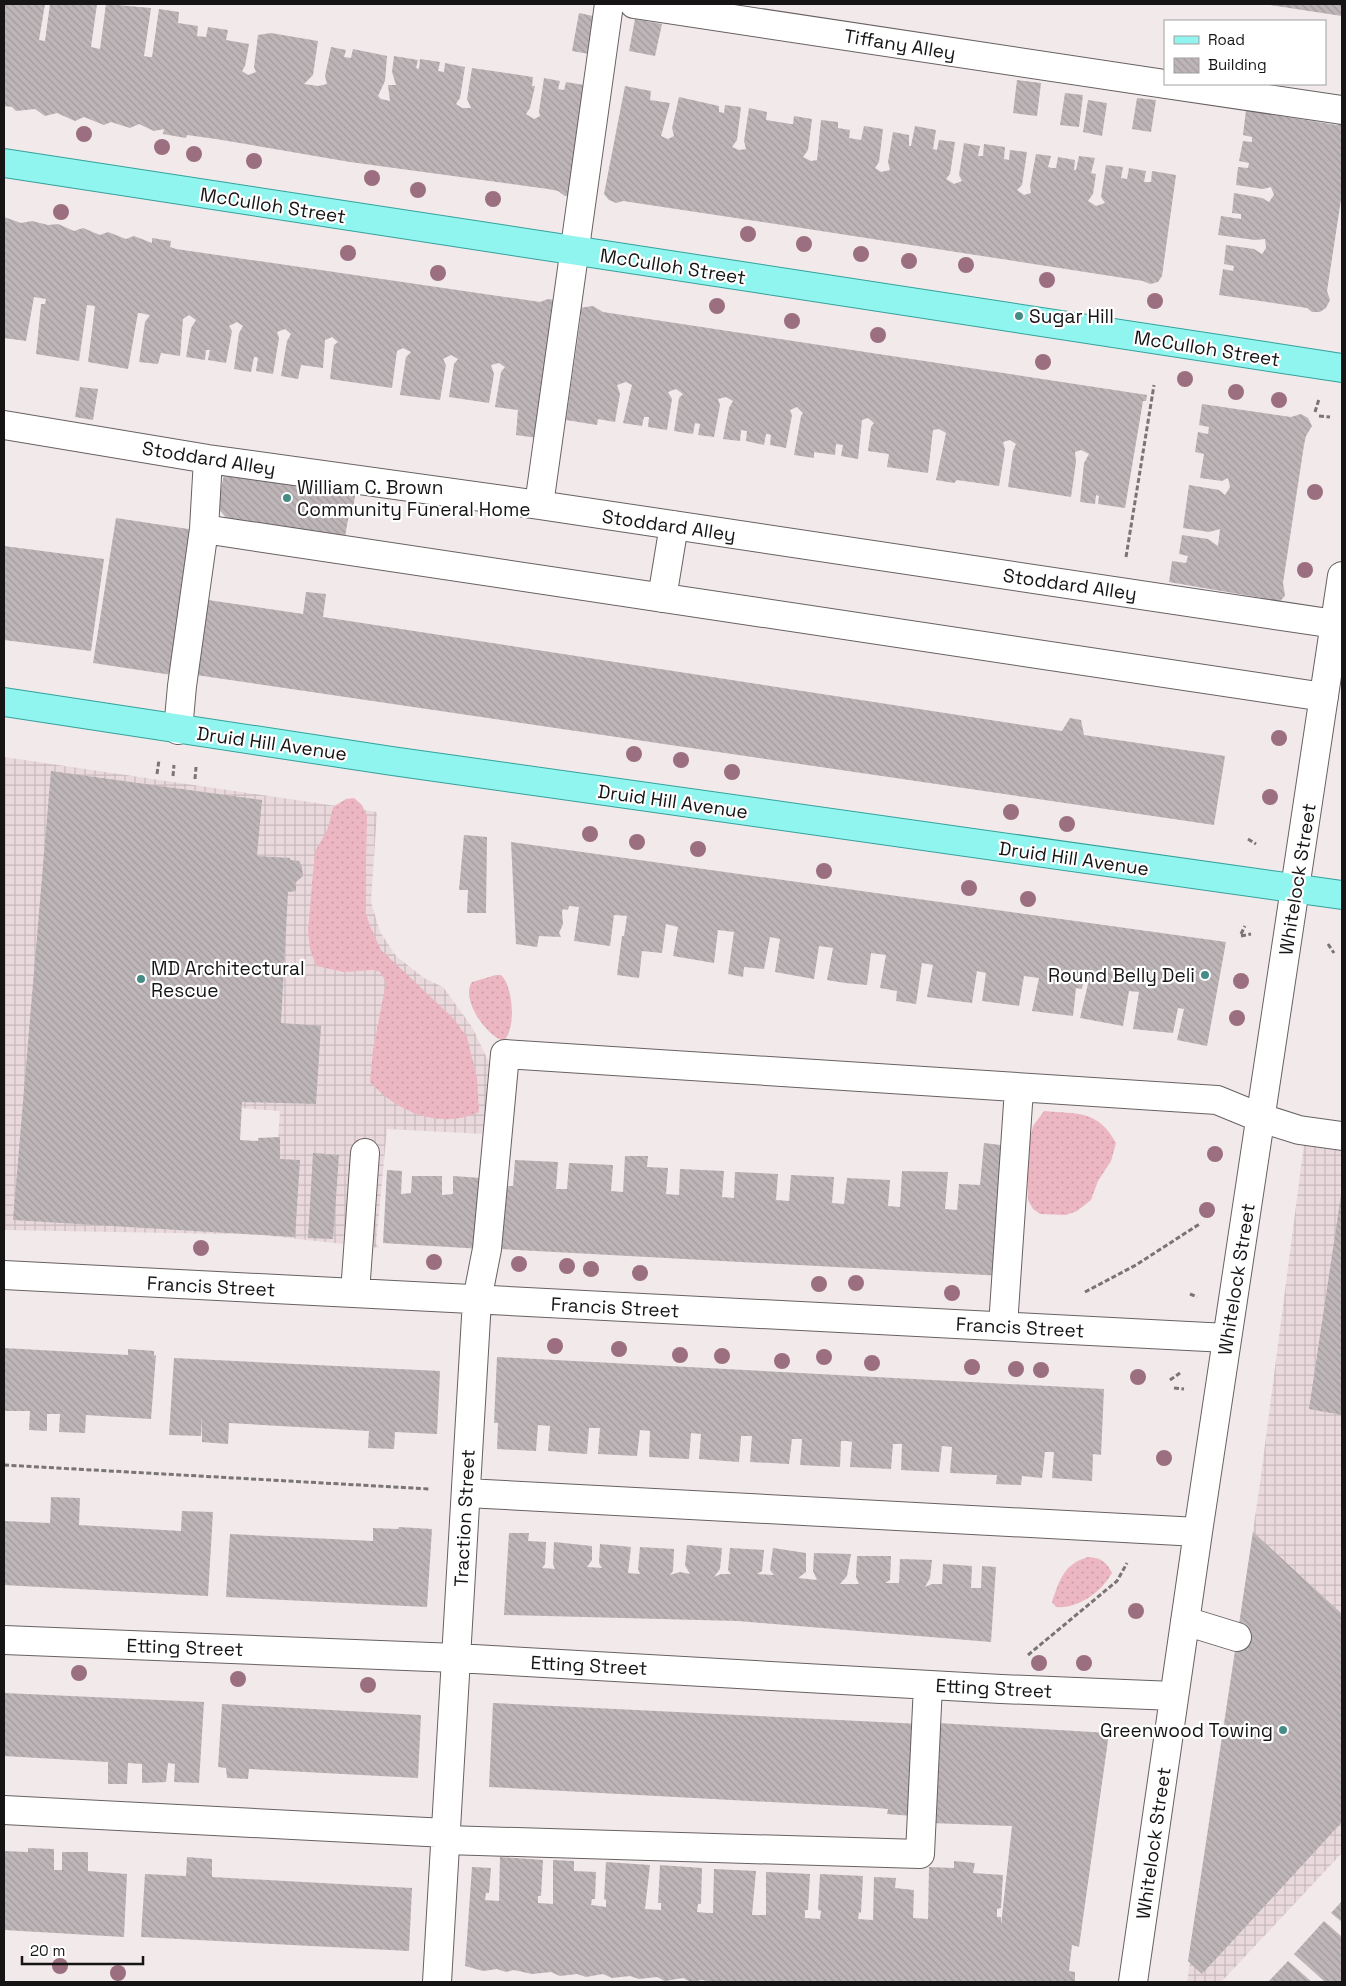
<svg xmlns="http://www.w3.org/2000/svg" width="1346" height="1986" font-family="'Space Grotesk',sans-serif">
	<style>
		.industrial { fill: url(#industrial-grid) }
		.grass { fill: url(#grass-dots) }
		.building { fill: url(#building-back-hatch) }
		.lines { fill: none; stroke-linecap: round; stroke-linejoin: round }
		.minor-casing { stroke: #686162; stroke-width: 30 }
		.major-casing { stroke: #35a19b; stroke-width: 30 }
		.path { stroke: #7a7575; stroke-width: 3; stroke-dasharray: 5 2.5; stroke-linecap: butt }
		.minor { stroke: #fff; stroke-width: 28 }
		.major { stroke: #90f4ef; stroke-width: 28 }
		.tree { fill: #9b6f7f }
		.poi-dot { fill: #458c87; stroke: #fff; stroke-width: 2 }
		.labels { text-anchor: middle; stroke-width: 4.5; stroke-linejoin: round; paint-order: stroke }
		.street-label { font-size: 19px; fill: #161414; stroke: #fff }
		.poi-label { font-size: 19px; fill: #161414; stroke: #fff; text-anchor: start }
	</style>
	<defs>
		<pattern id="industrial-grid" width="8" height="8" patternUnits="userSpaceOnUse" patternTransform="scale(1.25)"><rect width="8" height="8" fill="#ead9dc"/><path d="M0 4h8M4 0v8" fill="none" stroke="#c8b9bc"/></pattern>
		<pattern id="grass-dots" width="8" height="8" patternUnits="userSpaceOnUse" patternTransform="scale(1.25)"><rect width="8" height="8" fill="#ecb7c2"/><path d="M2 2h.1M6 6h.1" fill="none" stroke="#ca9ca6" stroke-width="1.8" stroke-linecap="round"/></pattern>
		<pattern id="building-back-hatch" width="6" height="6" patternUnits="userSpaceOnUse" patternTransform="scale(1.25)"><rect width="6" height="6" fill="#bdb5b7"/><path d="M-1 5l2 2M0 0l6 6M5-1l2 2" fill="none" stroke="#a29b9c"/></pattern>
	</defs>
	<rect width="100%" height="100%" fill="#f1e9ea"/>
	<!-- industrial -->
	<path class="industrial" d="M4,757L377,812L371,902L380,932L396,956L424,978L443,987L472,1027L494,1073L485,1134L387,1129L376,1244L379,1248L271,1236L280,1111L238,1108L230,1234L4,1230Z
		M1304,1144L1342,1151V1853L1221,1982H1187L1260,1483Z"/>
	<!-- grass -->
	<path class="grass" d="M354,798L362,805L367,816L365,911L370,926L381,950L453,1018L467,1037L477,1078L479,1112C440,1130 397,1112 370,1082L373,1050L386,982L380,972L373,970L344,972L316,966L310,949L308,931L312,884L315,852L328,828L333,807L346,799Z
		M496,975H501C513,985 517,1031 503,1041C486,1035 460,999 472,982Z
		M1044,1111C1078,1114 1098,1110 1116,1143L1111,1161L1098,1181L1091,1200L1077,1211L1066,1215L1040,1214L1033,1209L1028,1200L1027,1152L1033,1126Z
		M1088,1557C1101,1558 1106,1561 1112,1573C1101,1592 1079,1609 1056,1607L1052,1602C1060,1579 1064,1564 1088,1557Z"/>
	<!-- building -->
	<path class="building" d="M4,4H45L39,40L45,41L50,4H97L91,47L100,49L106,4L151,8L144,56L149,57H152L159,9L179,12L178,23L198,26L197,36L206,37L208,27L228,30L226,40L249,44L245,66L242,71L248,75L256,72L254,67L258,35L271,33L318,41L313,75L304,84L318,86L327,84L325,76L331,47L346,50L344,57L351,58L353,49L387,56L385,81L378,96L381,99L390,101L388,85H396L392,72L394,56L418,60L416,68L419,69L420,59L440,62L438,71L444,72L445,63L465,67L460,98L456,104L462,108H471L467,99L472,68L533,77L532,86H535L530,108L526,114L534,119L540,116L539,111L544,78L560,81L558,89L564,90L566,82L590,86L572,196H565L558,191L548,189L350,162L216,139L187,135L186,138L163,134L164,129L154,131L139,124L130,128L111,122L104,125L84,117L75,121L57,113L45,116L35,109L16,111L12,107L4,106Z
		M1270,4H1342V16L1270,5Z
		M579,13L602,18L595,55L572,51Z
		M635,19L662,24L655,56L629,51Z
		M1017,80L1041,83L1037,116L1013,113Z
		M625,86L651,91L650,100L670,103L661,136L668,139L674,136L672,128L679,97L719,106V112L724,113L725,105L741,107L737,140L732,147L739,150L746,149L744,141L749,108L767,112L766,120L791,124H793L794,116L812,119L808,150L803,157L811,161L817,160L821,120L838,122V128L850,130L849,138L861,140L864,126L883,129L879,162L875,168L881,172L890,170L888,162L893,132L909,135V146H911L915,126L936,130L933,149L937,150L939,140L955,142L950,174L946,179L954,184L962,181L959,175L964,143L980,146L978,156H983L984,144L1005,147L1004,159L1009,160L1010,150L1027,152L1022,185L1017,190L1024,195L1031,193L1030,186L1036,154L1051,156L1048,167L1052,168H1056L1058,157L1075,160L1074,170H1076L1079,156L1095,158L1091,173L1096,174L1093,194L1088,201L1096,206L1105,203L1101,197L1106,165L1123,167L1121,178L1127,179L1129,168L1146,171L1144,182H1151L1152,171L1176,175L1162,276L1158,282L1150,284L1143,281L776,224L623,201L616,203L609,200L604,194Z
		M1065,93L1083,95L1079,127L1060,125Z
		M1137,98L1156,100L1151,132L1132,129Z
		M1088,100L1107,103L1102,136L1083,132Z
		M1246,110L1336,125L1342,123V193L1327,291L1330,300L1326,308L1320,312H1312L1307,308L1219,295L1223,269L1233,271L1234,266L1224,264L1226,245L1254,249L1262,254L1266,248L1265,239L1255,240L1218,235L1221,216L1241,219V214L1232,213L1234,193L1262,198L1269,202L1274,195L1271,187L1263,189L1236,185L1238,167L1248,168L1249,163L1239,161L1243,141L1252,142V137L1243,135Z
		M4,217L21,223L32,221L48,225L58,224L74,231L83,228L100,235L108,232L126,239L134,236L152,243V238L171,241L170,247L176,249L540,302L548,299L555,300L537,438L516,435L518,410L495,407L501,372L505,367L499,363L491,365L494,374L489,403L449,397L454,364L458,359L451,355L443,359L446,365L440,400L400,395L406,357L411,352L403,348L397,351L392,388L330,379L334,345L338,342L332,337L325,340L323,368L301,365L298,379L281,376L287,341L291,334L285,329L277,332L279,338L273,374L256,371L258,358L256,357H254L251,372L234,369L239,333L243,326L237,322L229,326L232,331L226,363L208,360L210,350H206L205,360L186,357L191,328L196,320L189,315L183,319L180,356L161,353L158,364L139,362L145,322L150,315L140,313H138L128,369L88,362L95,306L87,305L79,361L36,354L41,304H45L46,299L34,297L26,341L4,338Z
		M593,306L603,312L1147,395L1146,401H1143L1125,508L1098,504L1099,496L1096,495L1095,504L1080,502L1084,463L1089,454L1081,450L1075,452L1076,462L1071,497L1008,487L1013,451L1016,444L1010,440L1003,442L1005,450L999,486L957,480L954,483L936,480L946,433L939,429L933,430L928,473L887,467L889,454L868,451L871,427L874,423L868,418L862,420L858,459L841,456L843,445L836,444L835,455L814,452V458L794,455L801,416L803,413L797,407L790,410L792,415L786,448L770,445L771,435L768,434H766L764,445L746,441L747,431L741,430L740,441L723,439L729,408L733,401L726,397L718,399L720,405L714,437L698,435L700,424L695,423L693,434L674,431L679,398L683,394L676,389L668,392L672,399L667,430L648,427L649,417H644L642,426L623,423L632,385L626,382L617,385L620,394L615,422L598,419L597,425L566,420L581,315H578L579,308Z
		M80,387L98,389L93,420L75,417Z
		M1202,404L1291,417L1301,414L1308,418L1312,426L1306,436L1304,445L1283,583L1285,596L1279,602L1273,604L1262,598L1169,582L1172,561L1186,563L1188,556L1179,554L1182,535L1208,539L1218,546L1220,529L1209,532L1183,528L1189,485L1219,490L1225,495L1230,487L1228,478L1222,481L1200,478L1204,454L1195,452L1198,432L1208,434L1209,427L1199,425Z
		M225,470L356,489L353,509L350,508L345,537L232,525L217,507Z
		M116,518L195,530L172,675L93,663Z
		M4,546L104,559L91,651L4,640Z
		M306,592L326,594L323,617L1062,731L1070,718L1081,720L1084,735L1225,756L1214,825L196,675L208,600L303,614Z
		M51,771L262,800L257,856L290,858V860L299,861L302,867L303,876L296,882V891L288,892L281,1023L321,1026L316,1104L242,1102L240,1140L258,1141V1138L280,1137V1159L300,1160L295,1237L13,1220Z
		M464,835L487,837L486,913H467L468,890H459Z
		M511,842L1226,942L1207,1046L1177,1040L1184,1009L1178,1008L1173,1033L1133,1029L1139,992L1129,991L1123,1026L1080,1018L1088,984L1083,983L1082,989L1076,988L1073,1016L1032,1011L1039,978L1024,976L1019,1006L982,1001L986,973L977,971L972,1003L927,997L933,965L922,963L916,1004L896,1001L897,991L880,988L886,955L871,953L867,985L845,983L827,980L833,948L819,946L814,979L775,972L780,939L770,937L764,969L744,967L743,977L728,974L734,932L718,930L714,963L673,956L678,927L666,924L662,953L642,951L639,978L617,975L622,936H624L627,916L614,915L610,946L574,941L579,907L569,906L568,910L563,909L562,912L563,924L559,933L561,937L539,936L537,947L516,944Z
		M984,1143L1009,1146L1004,1276L500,1249L506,1186H513L515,1160L558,1162L556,1189H567L569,1163L613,1165L611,1191L623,1192L625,1156H648L647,1167L668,1168L666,1194L679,1195L680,1169L724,1171L722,1197L734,1198L735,1172L778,1174L776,1200L789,1201L791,1175L834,1177L832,1203L844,1204L847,1178L890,1180L888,1206L900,1207L902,1171L948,1172L945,1209L957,1210L959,1184L980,1185Z
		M313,1153L339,1155L333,1239L308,1238Z
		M387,1170L402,1171L401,1194L411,1193L412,1176H442V1195L453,1194V1176L481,1178L482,1249L383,1243Z
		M1341,1195H1342V1415L1309,1409Z
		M4,1348L128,1355V1349L154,1351V1356L156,1355L151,1419L86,1415L85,1433L59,1432L60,1414H47V1431L29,1430L30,1411H4Z
		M497,1357L1104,1389L1101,1455L1093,1454L1092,1481L1052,1478L1054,1452H1045L1042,1478L1022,1476L1021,1485L996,1484L997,1475L950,1473L952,1447L942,1446L939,1472L901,1470L902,1444H893L891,1469L850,1467L852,1442L847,1441H841L840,1467L800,1465L802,1439H792L789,1464L750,1462L752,1436H741L739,1462L699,1459L701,1434L691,1433L689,1459L649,1457L650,1431L640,1430L637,1456L598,1454L600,1428H589L587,1454L548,1451L550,1426L538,1425L536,1451L497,1449L498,1423H494Z
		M174,1358L440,1371L437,1434L395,1432L394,1449L368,1448L369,1431L229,1423L228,1444L202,1442V1417L201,1436L169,1435Z
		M51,1497L80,1498L79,1525L181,1531L182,1511L213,1512L208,1596L4,1585V1521L50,1523Z
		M399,1527L432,1529L427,1607L226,1597L230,1534L373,1541V1528L398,1529Z
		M1253,1532L1342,1614V1822L1202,1974L1188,1961Z
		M509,1533H529L528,1541L546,1542L545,1564L542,1568L555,1569L553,1564L554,1542L592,1546V1560L587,1567L602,1568L599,1563L600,1544L631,1547L628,1573L640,1574L638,1569L640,1547L674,1549L673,1571L670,1575L680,1572L690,1574L685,1565L687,1545L722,1548L720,1569L714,1577L721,1574H731L728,1570L730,1548L764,1550L762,1571L757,1574L774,1575L770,1570L773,1548L806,1553V1572L798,1578L817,1580L813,1571L814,1553L851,1554L847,1576L840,1584H859L856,1577L857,1556H891L890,1580L885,1583H899L900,1559L932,1560L930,1578L925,1587L932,1584H942L943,1564L972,1566L971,1588H981L982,1566L996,1567L991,1642L738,1621L504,1615Z
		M4,1693L204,1702L199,1783L174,1782L175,1764L168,1763L166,1782L142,1783V1764L128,1763L127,1784H108V1762L4,1756Z
		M493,1703L921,1724L912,1816L887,1814L888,1809L865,1807L489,1787Z
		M222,1704L421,1715L418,1778L251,1769H249L248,1779L227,1778L226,1768L218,1767Z
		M938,1723L1109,1733L1079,1947L1072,1945L1069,1971L1075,1972V1982H713L702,1980L691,1982L683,1978L665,1981L657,1977L639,1979L630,1976L612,1978L603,1974L586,1977L577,1974L560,1976L551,1972L532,1974L514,1970L506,1972L497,1969L483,1971L465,1966L472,1867L491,1868L489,1893H486L485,1900L499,1901L500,1857L543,1860L541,1896H538V1903L553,1904V1860L574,1861V1871L596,1872L595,1899H592L591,1905L606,1907V1900L604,1899L606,1862L650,1865L645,1909L661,1910V1903H658L660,1865L702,1868L701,1904H698L697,1912L707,1913H713L714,1869L756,1871L752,1915H766V1872L810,1874L808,1910H805V1918L820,1919L821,1911L818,1910L820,1874L863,1876L861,1913L859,1912L858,1919L873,1920L874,1877L896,1878L895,1888L914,1890L913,1918L928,1919L929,1867L954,1868V1861L975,1863L973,1873L1003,1875L1001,1908L997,1909V1917H1001V1925L1012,1826L930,1823Z
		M28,1848L54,1849V1870H62V1852H88V1871L127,1874L124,1937L4,1930V1851L28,1852Z
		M187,1857L212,1859V1877L412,1888L409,1951L141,1937L145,1874L186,1876Z
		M1342,1901V1922L1331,1913Z
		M1324,1921L1342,1937V1982H1325L1294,1954Z
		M1288,1961L1312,1982H1268Z"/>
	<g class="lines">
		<!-- minor casing -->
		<g class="minor-casing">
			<path id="minor" d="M634,4L1165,84
				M1165,84L1342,110
				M4,425L208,459L539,505L1335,624
				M539,505L609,4
				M204,529L1324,697
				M662,598L674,525
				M178,730L182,686L204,529L208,459
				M4,1275L1227,1338
				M355,1293L365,1153
				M1003,1326L1019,1089
				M466,1493C710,1504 954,1521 1198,1532
				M1185,1621L1237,1637
				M4,1640L456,1658L1001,1689L1174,1696
				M4,1810L446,1833
				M446,1840L920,1854L928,1685
				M437,1982L477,1300L487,1249L505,1054L1217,1100L1261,1118L1299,1130L1342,1136
				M1133,1982L1198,1532L1342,576"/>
		</g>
		<!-- major casing -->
		<g class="major-casing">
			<path id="major" d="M4,163L1342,368
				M4,702L392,761L1342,895"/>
		</g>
		<!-- path -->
		<path class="path" d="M1315,412L1319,399
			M1319,416L1330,417
			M1126,557L1154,385
			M157,774L159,760
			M173,776L174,765
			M195,779L196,767
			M1248,839L1256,844
			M1241,934L1245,926
			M1241,936L1251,934
			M1328,944L1334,953
			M1085,1292L1136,1265L1201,1223
			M1190,1294L1197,1297
			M1170,1380L1180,1373
			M1174,1388L1184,1389
			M4,1465L430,1489
			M1028,1655L1117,1581L1127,1563"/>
		<!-- minor -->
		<use href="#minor" class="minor"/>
		<!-- major -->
		<use href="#major" class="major"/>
	</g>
	<!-- trees -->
	<g class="tree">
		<circle cx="84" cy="134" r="8"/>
		<circle cx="162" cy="147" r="8"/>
		<circle cx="194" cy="154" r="8"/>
		<circle cx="254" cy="161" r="8"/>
		<circle cx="372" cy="178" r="8"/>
		<circle cx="418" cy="190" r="8"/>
		<circle cx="493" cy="199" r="8"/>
		<circle cx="61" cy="212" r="8"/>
		<circle cx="748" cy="234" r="8"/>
		<circle cx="804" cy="244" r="8"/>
		<circle cx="348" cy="253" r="8"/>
		<circle cx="861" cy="254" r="8"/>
		<circle cx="909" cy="261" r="8"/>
		<circle cx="966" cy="265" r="8"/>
		<circle cx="438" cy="273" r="8"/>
		<circle cx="1047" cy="280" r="8"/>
		<circle cx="1155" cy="301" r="8"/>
		<circle cx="717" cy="306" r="8"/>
		<circle cx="792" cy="321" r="8"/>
		<circle cx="878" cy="335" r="8"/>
		<circle cx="1043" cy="362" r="8"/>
		<circle cx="1185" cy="379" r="8"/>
		<circle cx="1236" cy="392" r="8"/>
		<circle cx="1279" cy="400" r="8"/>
		<circle cx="1315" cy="492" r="8"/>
		<circle cx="1305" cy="570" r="8"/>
		<circle cx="1279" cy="738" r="8"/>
		<circle cx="634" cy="754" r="8"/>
		<circle cx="681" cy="760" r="8"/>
		<circle cx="732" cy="772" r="8"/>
		<circle cx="1270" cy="797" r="8"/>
		<circle cx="1011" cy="812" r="8"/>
		<circle cx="1067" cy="824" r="8"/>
		<circle cx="590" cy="834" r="8"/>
		<circle cx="637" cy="842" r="8"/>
		<circle cx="698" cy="849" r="8"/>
		<circle cx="824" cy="871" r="8"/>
		<circle cx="969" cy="888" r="8"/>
		<circle cx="1028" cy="899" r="8"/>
		<circle cx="1241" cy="981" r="8"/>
		<circle cx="1237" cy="1018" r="8"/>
		<circle cx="1215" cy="1154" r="8"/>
		<circle cx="1207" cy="1210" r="8"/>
		<circle cx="201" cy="1248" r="8"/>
		<circle cx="434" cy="1262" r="8"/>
		<circle cx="519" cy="1264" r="8"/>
		<circle cx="567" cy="1266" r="8"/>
		<circle cx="591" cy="1269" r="8"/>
		<circle cx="640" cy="1273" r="8"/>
		<circle cx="856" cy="1283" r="8"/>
		<circle cx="819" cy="1284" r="8"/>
		<circle cx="952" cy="1293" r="8"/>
		<circle cx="555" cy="1346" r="8"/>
		<circle cx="619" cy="1349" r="8"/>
		<circle cx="680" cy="1355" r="8"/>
		<circle cx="722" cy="1356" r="8"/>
		<circle cx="824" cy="1357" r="8"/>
		<circle cx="782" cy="1361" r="8"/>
		<circle cx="872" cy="1363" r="8"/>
		<circle cx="972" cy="1367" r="8"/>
		<circle cx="1016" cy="1369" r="8"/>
		<circle cx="1041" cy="1370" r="8"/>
		<circle cx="1138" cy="1377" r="8"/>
		<circle cx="1164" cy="1458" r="8"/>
		<circle cx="1136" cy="1611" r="8"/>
		<circle cx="1039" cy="1663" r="8"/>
		<circle cx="1084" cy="1663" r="8"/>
		<circle cx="79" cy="1673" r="8"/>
		<circle cx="238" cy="1679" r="8"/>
		<circle cx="368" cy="1685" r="8"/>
		<circle cx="60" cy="1966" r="8"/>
		<circle cx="118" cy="1973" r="8"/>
	</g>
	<!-- markers -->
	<g class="poi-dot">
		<circle cx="1019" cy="316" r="5"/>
		<circle cx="287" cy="498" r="5"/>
		<circle cx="1205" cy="975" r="5"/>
		<circle cx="141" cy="979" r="5"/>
		<circle cx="1283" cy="1730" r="5"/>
	</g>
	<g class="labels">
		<!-- street labels -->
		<g class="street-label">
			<text transform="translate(900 44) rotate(9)" y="7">Tiffany Alley</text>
			<text transform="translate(273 205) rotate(9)" y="7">McCulloh Street</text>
			<text transform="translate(673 266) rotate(9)" y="7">McCulloh Street</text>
			<text transform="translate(1207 348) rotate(9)" y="7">McCulloh Street</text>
			<text transform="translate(209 458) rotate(9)" y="7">Stoddard Alley</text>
			<text transform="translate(669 525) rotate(8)" y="7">Stoddard Alley</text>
			<text transform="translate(1070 584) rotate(8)" y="7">Stoddard Alley</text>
			<text transform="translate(272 743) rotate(8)" y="7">Druid Hill Avenue</text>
			<text transform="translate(673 801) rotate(8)" y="7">Druid Hill Avenue</text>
			<text transform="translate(1074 858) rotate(8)" y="7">Druid Hill Avenue</text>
			<text transform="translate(1297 879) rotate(-81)" y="7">Whitelock Street</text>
			<text transform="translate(1236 1279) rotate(-81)" y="7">Whitelock Street</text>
			<text transform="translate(211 1286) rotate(3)" y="7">Francis Street</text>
			<text transform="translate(615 1307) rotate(3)" y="7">Francis Street</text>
			<text transform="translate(1020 1327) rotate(3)" y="7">Francis Street</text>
			<text transform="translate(464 1518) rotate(-87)" y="7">Traction Street</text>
			<text transform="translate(185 1647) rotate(2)" y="7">Etting Street</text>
			<text transform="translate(589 1665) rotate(3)" y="7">Etting Street</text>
			<text transform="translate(994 1688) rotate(3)" y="7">Etting Street</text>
			<text transform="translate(1153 1843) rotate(-82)" y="7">Whitelock Street</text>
		</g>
		<!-- poi labels -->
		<g class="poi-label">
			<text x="1029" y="323">Sugar Hill</text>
			<text x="297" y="494">William C. Brown<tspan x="297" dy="22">Community Funeral Home</tspan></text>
			<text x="151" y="975">MD Architectural<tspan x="151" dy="22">Rescue</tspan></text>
			<text x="1195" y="982" text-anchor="end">Round Belly Deli</text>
			<text x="1273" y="1737" text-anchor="end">Greenwood Towing</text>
		</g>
	</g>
	<!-- border -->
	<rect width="1346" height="1986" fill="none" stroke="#161414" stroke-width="10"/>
	<!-- legend -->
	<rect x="1164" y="20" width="162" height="65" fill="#ffffff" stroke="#a2a1a1"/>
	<rect x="1174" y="36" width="25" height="8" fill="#90f4ef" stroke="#a2a1a1"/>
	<text x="1208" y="45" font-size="15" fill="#161414">Road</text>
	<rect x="1174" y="58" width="25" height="15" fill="url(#building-back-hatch)" stroke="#a2a1a1"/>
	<text x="1208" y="70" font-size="15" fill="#161414">Building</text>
	<!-- scale -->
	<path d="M22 1956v8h121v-8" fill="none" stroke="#161414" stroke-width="2.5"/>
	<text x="30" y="1956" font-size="15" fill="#161414" stroke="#ffffff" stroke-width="4" paint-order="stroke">20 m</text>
</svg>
